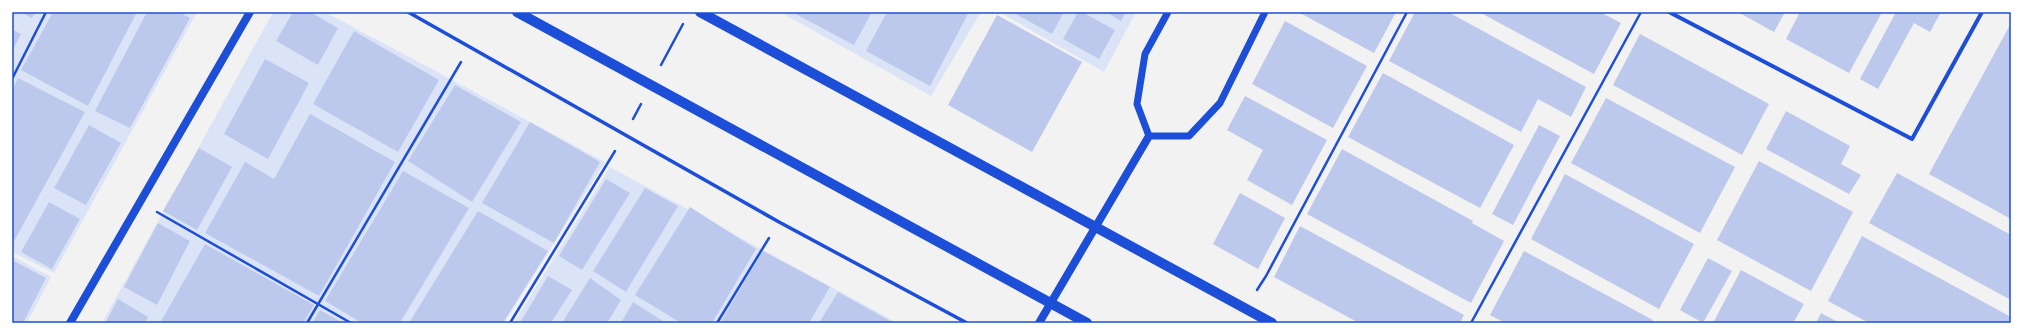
<svg xmlns="http://www.w3.org/2000/svg" width="2023" height="335" font-family="'Varela Round',sans-serif">
	<style>
		.green { fill: #dbe4f7 }
		.building { fill: #bdc9ec }
		.lines { fill: none; stroke-linecap: round; stroke-linejoin: round }
		.path { stroke: #1d4ed8; stroke-width: 2.5 }
		.pedestrian { stroke: #1d4ed8; stroke-width: 3.5 }
		.minor { stroke: #1d4ed8; stroke-width: 4 }
		.tertiary { stroke: #1d4ed8; stroke-width: 7 }
		.secondary { stroke: #1d4ed8; stroke-width: 8 }
		.primary { stroke: #1d4ed8; stroke-width: 10 }
		.neatline { fill: none; stroke: #1d4ed8; stroke-width: 1.5 }
	</style>
	<rect width="100%" height="100%" fill="#f2f2f2"/>
	<!-- green -->
	<path class="green" d="M12,12H197L54,273L12,252Z
		M273,12H325L605,162L504,323H102Z
		M780,12H981L931,96Z
		M999,12H1136L1104,72Z
		M610,167L898,323H514Z
		M12,256L51,277L27,323H12Z"/>
	<!-- building -->
	<path class="building" d="M20,12H35L32,18Z
		M53,12H137L88,106L21,70Z
		M147,12H179L190,18L130,128L95,111Z
		M293,12H310L338,28L318,65L276,41Z
		M792,12H872L854,45Z
		M887,12H969L930,86L866,51Z
		M1012,12H1064L1052,34Z
		M1078,12H1082L1115,30L1099,59L1063,39Z
		M1106,12H1126L1121,21Z
		M1298,12H1396L1374,53Z
		M1415,12H1448L1586,87L1571,117L1538,99L1521,132L1389,61Z
		M1479,12H1600L1621,23L1594,74Z
		M1738,12H1785L1774,32Z
		M1800,12H1882L1849,73L1786,39Z
		M1896,12H1941L1930,32L1914,23L1878,89L1860,79Z
		M997,15L1082,62L1032,152L948,105Z
		M1285,21L1367,66L1333,128L1252,84Z
		M2011,23V219L1929,174Z
		M12,29L21,34L12,51Z
		M354,31L439,80L398,152L313,104Z
		M1640,34L1769,104L1742,155L1613,85Z
		M265,59L309,83L268,159L224,134Z
		M1383,73L1514,145L1480,208L1348,137Z
		M18,78L85,112L12,245V91Z
		M455,85L521,122L472,202L408,161Z
		M1245,96L1327,140L1292,205L1247,180L1263,150L1227,130Z
		M1606,98L1735,167L1700,233L1571,163Z
		M1786,111L1850,146L1841,164L1861,175L1849,194L1766,149Z
		M310,114L395,162L319,296L205,233L245,162L274,179Z
		M530,122L600,162L554,243L482,203Z
		M89,125L121,143L86,205L54,188Z
		M1539,125L1560,136L1513,225L1492,214Z
		M199,148L232,167L197,230L163,211Z
		M1342,149L1473,221L1472,223L1504,241L1471,303L1307,214Z
		M1759,161L1853,212L1811,291L1717,240Z
		M403,171L469,208L400,323H362L325,301Z
		M1897,173L2011,235V300L1869,223Z
		M1565,174L1694,244L1659,309L1531,239Z
		M606,179L630,193L582,270L559,256Z
		M645,188L678,206L626,292L593,271Z
		M1240,193L1285,218L1258,269L1213,244Z
		M49,202L80,219L52,269L21,252Z
		M690,207L756,249L712,323H681L635,295Z
		M478,211L548,251L503,323H409Z
		M158,223L190,241L157,305L124,287Z
		M1300,226L1464,315L1460,323H1359L1274,277Z
		M1862,236L2011,317V323H1869L1828,301Z
		M205,244L314,305L303,323H160Z
		M763,251L830,287L809,323H720Z
		M1524,251L1653,320L1651,323H1505L1490,315Z
		M1708,258L1732,271L1703,323L1680,310Z
		M14,261L46,278L23,323H12V265Z
		M1741,270L1804,304L1793,323H1713Z
		M548,276L572,290L551,323H520Z
		M590,278L621,300L607,323H562Z
		M838,292L894,323H819Z
		M118,299L148,317L145,323H105Z
		M633,302L666,323H621Z
		M320,310L343,323H312Z
		M1821,313L1840,323H1816Z"/>
	<g class="lines">
		<!-- path -->
		<path class="path" d="M661,65L683,24
			M12,79L46,12
			M633,119L641,104
			M157,212L351,323
			M1257,290L1266,276L1407,12
			M307,323L461,62
			M510,323L615,151
			M717,323L769,238
			M1471,323L1641,12"/>
		<!-- pedestrian -->
		<path class="pedestrian" d="M408,12L779,222L967,323"/>
		<!-- minor -->
		<path class="minor" d="M1669,12L1912,139L1982,12"/>
		<!-- tertiary -->
		<path class="tertiary" d="M1168,12L1145,54L1137,104L1149,136H1189L1220,103L1265,12"/>
		<!-- secondary -->
		<path class="secondary" d="M70,323L250,12
			M1039,323L1149,136"/>
		<!-- primary -->
		<path class="primary" d="M517,12L1087,323
			M700,12L1272,323"/>
	</g>
	<!-- border -->
	<rect width="2023" height="335" fill="none" stroke="#ffffff" stroke-width="26"/>
	<rect x="13" y="13" width="1997" height="309" class="neatline"/>
</svg>
